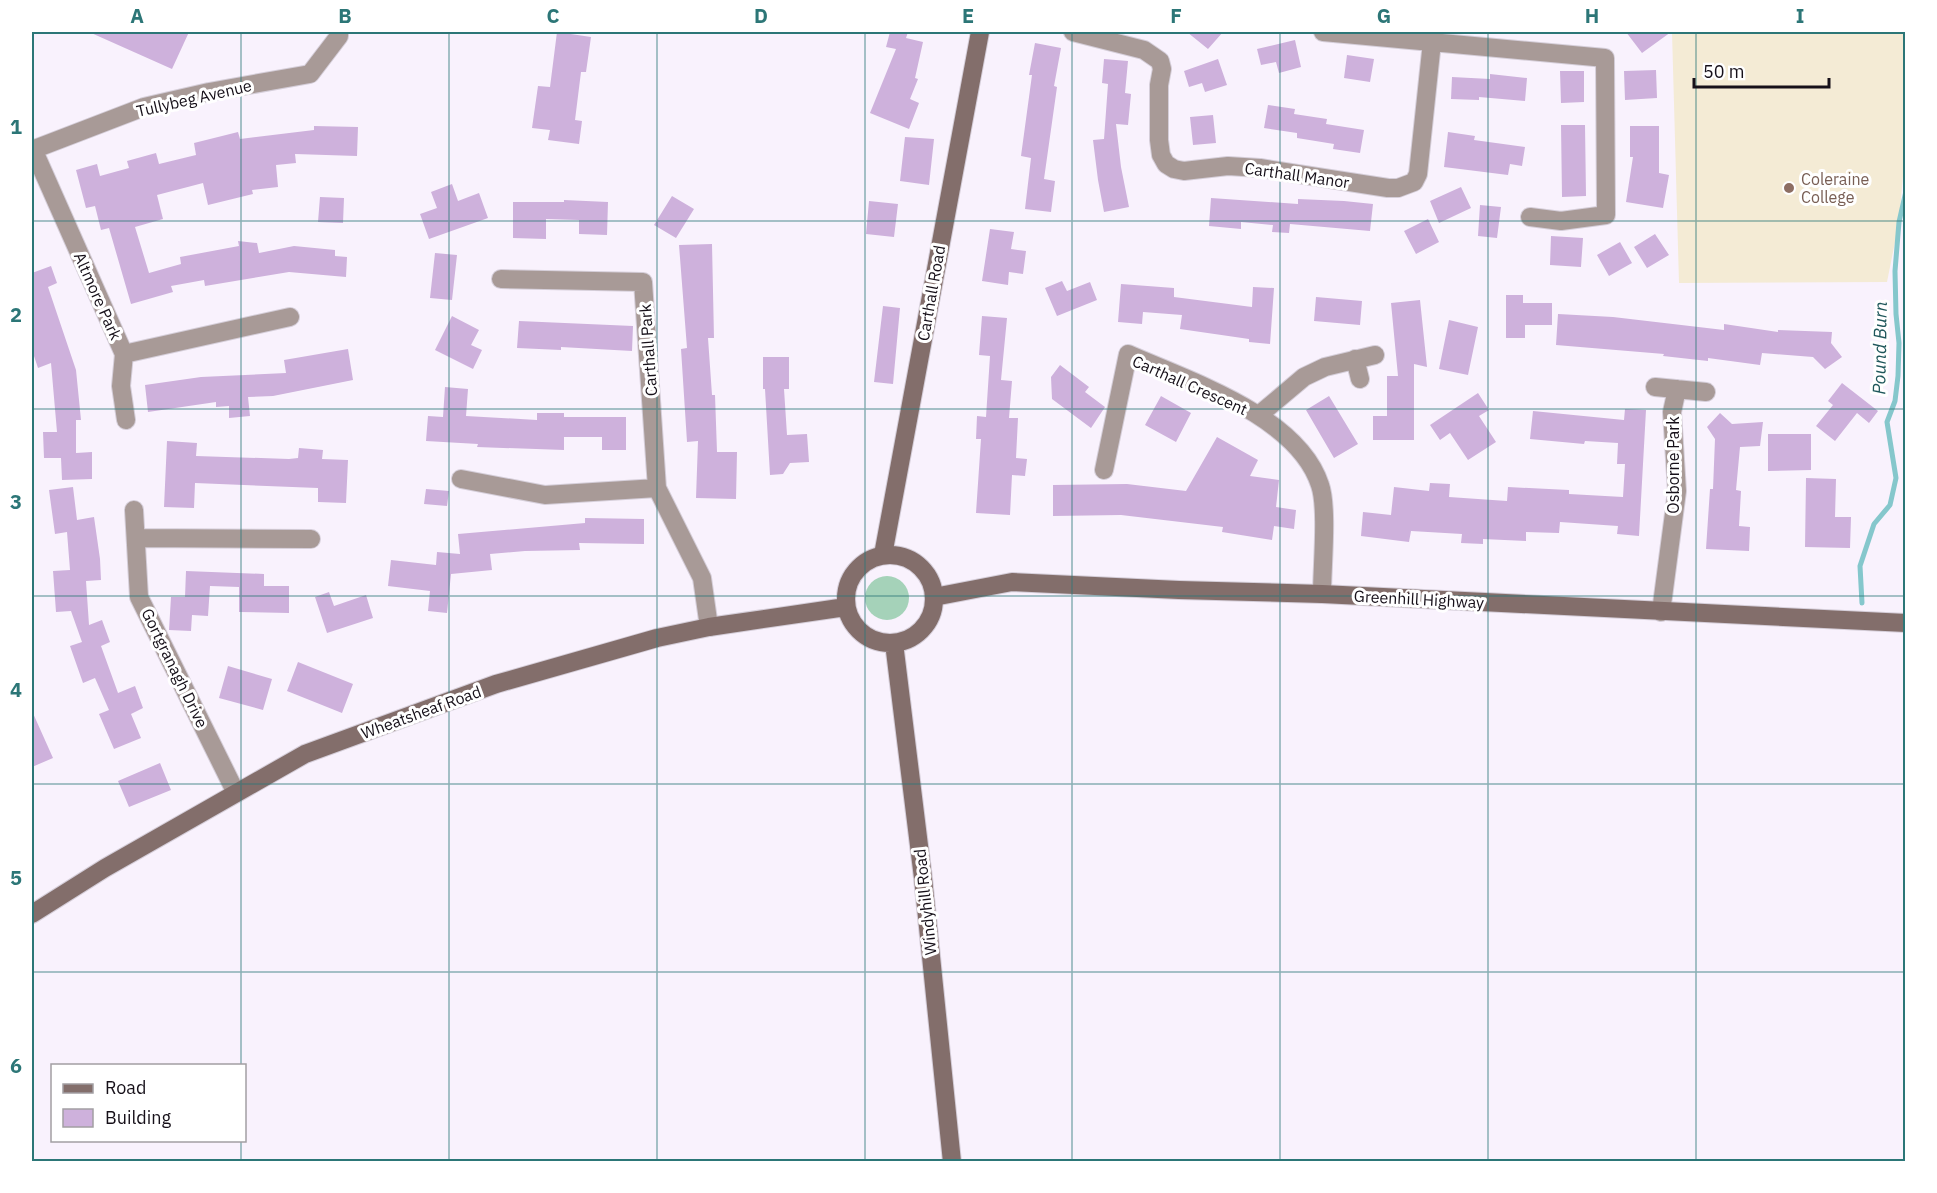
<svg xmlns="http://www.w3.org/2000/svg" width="1937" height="1193" font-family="'IBM Plex Sans',sans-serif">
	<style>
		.education { fill: #f4ebd5 }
		.green { fill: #a5d2b9 }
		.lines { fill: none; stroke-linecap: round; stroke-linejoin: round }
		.stream { stroke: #85c7cc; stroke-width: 5 }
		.building { fill: #ceb1dc }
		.street-casing { stroke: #d5ced9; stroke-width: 20 }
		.secondary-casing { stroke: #d5ced9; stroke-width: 20 }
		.street { stroke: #a89a97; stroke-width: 18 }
		.secondary { stroke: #836e6b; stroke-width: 18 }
		.grid { fill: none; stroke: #2c7677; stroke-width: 1.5; stroke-opacity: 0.55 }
		.education-dot { fill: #8d6e63; stroke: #fff; stroke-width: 2 }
		.labels { text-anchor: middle; stroke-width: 6; stroke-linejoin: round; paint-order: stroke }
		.street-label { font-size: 16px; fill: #161019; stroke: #fff }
		.education-label { font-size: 16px; fill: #785e54; stroke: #fff; text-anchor: start }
		.water-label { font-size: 18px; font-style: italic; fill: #1f575b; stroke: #fff }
		.neatline { fill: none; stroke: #2c7677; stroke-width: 2 }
		.grid-label { font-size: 20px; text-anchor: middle; font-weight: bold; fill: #2c7677 }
	</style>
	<rect width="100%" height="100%" fill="#f9f2fd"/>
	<!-- education -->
	<path class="education" d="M1672,32H1905V153L1899,222L1887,282L1679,283Z"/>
	<!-- green -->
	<path class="green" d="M865 598a22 22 0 1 1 44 0a22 22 0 1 1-44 0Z"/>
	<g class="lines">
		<!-- stream -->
		<path class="stream" d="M1862,603L1860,566L1874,524L1890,505L1896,478L1887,422L1895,401L1898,376L1899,343L1896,314L1895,271L1899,222L1906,191"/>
	</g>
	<!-- building -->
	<path class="building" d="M89,32H189L172,69Z
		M557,32L591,37L586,72H581L575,120L582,121L579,144L548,140L550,130L532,128L538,86L550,87Z
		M890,32H908L906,38L923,42L915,78L918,79L910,99L919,103L909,129L870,113L896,49L886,47Z
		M1187,32H1223L1208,49Z
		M1626,32H1671L1642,53Z
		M1295,40L1301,67L1279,73L1276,62L1261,65L1257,49Z
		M1035,43L1061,48L1054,86L1057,87L1044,179L1055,181L1051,212L1025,209L1031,158L1021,156L1032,75H1029Z
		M1347,55L1374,59L1370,82L1344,78Z
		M1104,59L1128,61L1125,93L1131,94L1128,125L1116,124L1121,167L1129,207L1104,212L1098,180L1093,140L1104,139L1108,84L1102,83Z
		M1218,59L1227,85L1205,92L1202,83L1189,87L1184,71Z
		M1656,70L1657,98L1625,100L1624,71Z
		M1560,71H1584V102L1561,103Z
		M1490,74L1527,78L1525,101L1479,97V100L1451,99L1452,77L1490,79Z
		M1268,105L1295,109L1294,114L1327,119L1326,124L1364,130L1360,153L1333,149L1334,144L1297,138V133L1264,128Z
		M1213,115L1216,143L1193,145L1190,117Z
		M1561,125H1585L1586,196L1562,197Z
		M314,126L358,127L357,156L295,154L296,163L276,165L278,187L252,190L253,194L208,205L203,183L157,195L163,219L135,227L149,273L181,264L180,257L239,246L238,241L257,243L259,253L294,246L335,250V256L347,257L346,277L289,272L205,286L204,280L171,286L173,292L131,304L109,228L101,230L95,206L86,208L76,170L97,164L100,176L129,168L127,161L156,153L159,164L196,155L194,143L238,132L240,139L314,130Z
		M1630,126H1659V173L1669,175L1663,208L1626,202L1633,157H1630Z
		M1448,132L1475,136L1474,140L1525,147L1522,166L1510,164L1508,175L1444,167Z
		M905,137L934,139L929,185L900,181Z
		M452,184L458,201L479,193L488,218L429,239L420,214L437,208L431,192Z
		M1461,187L1471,208L1439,223L1430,201Z
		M672,196L694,209L676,238L654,225Z
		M320,197L344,198L343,223L318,222Z
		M1211,198L1298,204V199L1344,201L1373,204L1370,231L1290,224L1289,233L1272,232L1273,225L1241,222V229L1209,226Z
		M564,200L608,202L607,235L579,234V220L546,219V239L513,238V202H564Z
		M869,201L898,204L894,237L866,234Z
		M1480,205L1501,207L1497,238L1478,236Z
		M1428,219L1439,242L1416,254L1404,231Z
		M990,229L1014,232L1011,249L1026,251L1023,274L1009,272L1008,285L982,281Z
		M1655,234L1669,255L1647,268L1634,247Z
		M1551,236L1583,238L1581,267L1550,265Z
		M1620,242L1632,263L1609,276L1597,255Z
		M712,244L714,338H708L712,395H715L717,452H737L736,499L696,498L698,441L687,442L681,349L687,348L679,245Z
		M435,253L457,255L452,300L430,298Z
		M51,266L57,283L48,287L76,370L81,420H76V453L92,452V479L62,480L61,458H44L43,432H57L51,363L38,368L32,350V273Z
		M1062,281L1067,291L1090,282L1097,300L1057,316L1045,288Z
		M1121,284L1174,288V297L1252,307L1253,287L1274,288L1270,344L1249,342V339L1180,329L1182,315L1143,312L1142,324L1118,322Z
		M1506,295H1523V303H1552V325H1525V338H1506Z
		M1316,297L1362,301L1360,325L1314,321Z
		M1420,300L1427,367L1414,364V440H1373V416H1387V376H1398L1391,303Z
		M883,306L900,308L893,384L874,382Z
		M1558,314L1613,317L1724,330V324L1778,332V330L1832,332L1831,343L1842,357L1825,369L1813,357L1762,353L1760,365L1708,358V361L1663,356L1664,354L1556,345Z
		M452,316L479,330L471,345L482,350L473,369L435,350Z
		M982,316L1007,318L1001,380L1012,381L1009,418H1018L1016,458L1027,459L1025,476L1012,475L1010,515L976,513L981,439H976L977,416L986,417L990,356L979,355Z
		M1449,320L1478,327L1468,375L1439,369Z
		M519,321L633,326L632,351L561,347V350L517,348Z
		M348,349L353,380L273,396L248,397L250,416L229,418V406L216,407V402L148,412L145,385L201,377L286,373L284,360Z
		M763,357H789V389H784L787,435L807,434L809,462L790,463L783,474L770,475L765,389H763Z
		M1060,365L1089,387L1085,392L1105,407L1091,428L1052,399L1051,377Z
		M1842,383L1878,411L1869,423L1857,413L1835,441L1816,426L1833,405L1828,401Z
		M445,387L468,389L466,416L537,420V413H564V417H626V450H602V437H564V450L477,447L478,444L426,441L428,416L443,417Z
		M1478,393L1489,410L1479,416L1496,442L1468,460L1450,433L1440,440L1430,425Z
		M1161,396L1191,413L1176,442L1145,425Z
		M1329,396L1358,444L1334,458L1306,410Z
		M1625,409L1646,410L1639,536L1617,534L1618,526L1560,522L1559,533L1526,532V541L1483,539V544L1461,543L1462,534L1411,531L1409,542L1361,536L1363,512L1391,515L1394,487L1429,491L1430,483L1450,484L1449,497L1507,501L1508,487L1569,490V494L1623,497L1625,464H1617L1618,443L1585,441L1584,444L1530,439L1533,411L1624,420Z
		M1720,413L1732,424L1763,422L1760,446L1740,447L1736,490L1741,491L1739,526L1750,527L1749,551L1706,549L1710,489H1713L1715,439L1707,427Z
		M1768,434H1811V470L1768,471Z
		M1217,437L1258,460L1250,476L1279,480L1276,507L1296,510L1294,529L1274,526L1272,540L1222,532L1223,527L1121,515L1053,516V485L1127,484L1186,491Z
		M167,441L197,443L196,456L289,459L298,458L299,448L323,450L322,459L348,460L346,503L318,502V488L195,483L194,508L164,507Z
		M1806,478L1836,479L1835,517H1851L1850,548L1805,547Z
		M73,487L77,520L94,517L100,559L101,580L86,581L89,625L102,620L110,642L101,646L118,693L135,686L143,708L131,714L141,738L114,749L99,714L109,710L95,678L83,683L70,646L82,642L71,611L56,612L53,571L70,570L67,532L55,534L49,490Z
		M426,489L449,491L447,506L424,504Z
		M585,518L644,519V544L579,543L580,550L525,551L490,554L492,570L451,574L447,613L428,611L430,591L388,586L391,560L436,565L437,552L460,554L458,534L585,523Z
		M186,571L264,574V586H289V613L239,612V587L210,586L208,616L192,615L191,631L169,630L171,597H185Z
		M329,592L334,606L366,595L373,618L327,633L315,597Z
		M298,662L353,684L342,713L287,691Z
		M228,666L272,679L263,710L219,698Z
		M32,711L53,758L32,767Z
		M160,763L171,790L129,807L118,781Z"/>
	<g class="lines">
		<!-- street casing -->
		<g class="street-casing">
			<path id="street" d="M1073,32L1144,50L1160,61L1162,69L1159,85V140L1161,155L1166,164L1174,169L1184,171L1228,166L1260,168L1388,188H1398L1414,182L1418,174L1432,42
				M1323,32L1605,58L1606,215L1561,221L1530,217
				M33,149L124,354L290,317
				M32,150L144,107L209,92L310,74L339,36V32
				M501,279L643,282L657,488L702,578L709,627
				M124,354L121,386L126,420
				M1355,359L1360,379
				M1655,387L1706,392
				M1259,415L1304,377L1325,367L1375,355
				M1104,470L1128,354C1189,381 1298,416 1320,485C1328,508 1322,567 1322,594
				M461,479L545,495L657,488
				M134,510L139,597L236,793
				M136,538L311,539
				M1661,612L1677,491L1672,412L1677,389"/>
		</g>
		<!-- secondary casing -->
		<g class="secondary-casing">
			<path id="secondary" d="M883,555L980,32
				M846 599a44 44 0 1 1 88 0a44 44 0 1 1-88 0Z
				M934,597L1012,582L1179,590L1322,594L1906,623
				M894,643L923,878L952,1162
				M32,914L105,868L305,754L496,684L657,638L709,627L846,607"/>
		</g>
		<!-- street -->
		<use href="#street" class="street"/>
		<!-- secondary -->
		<use href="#secondary" class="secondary"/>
	</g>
	<!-- grid -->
	<path class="grid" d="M241,32V1066M449,32V1162M657,32V1162M865,32V1162M1072,32V1162M1280,32V1162M1488,32V1162M1696,32V1162M32,221H1906M32,409H1906M32,596H1906M32,784H1906M32,972H1906M241,1140V1162"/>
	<!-- markers -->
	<circle class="education-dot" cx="1789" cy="188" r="6"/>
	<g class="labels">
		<!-- street labels -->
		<g class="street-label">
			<text transform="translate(194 98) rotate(-13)" y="6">Tullybeg Avenue</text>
			<text transform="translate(1297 175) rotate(8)" y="6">Carthall Manor</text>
			<text transform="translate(931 293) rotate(-80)" y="6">Carthall Road</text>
			<text transform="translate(98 296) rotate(66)" y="6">Altmore Park</text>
			<text transform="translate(648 350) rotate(-94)" y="6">Carthall Park</text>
			<text transform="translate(1190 385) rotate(24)" y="6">Carthall Crescent</text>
			<text transform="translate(1673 465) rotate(-90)" y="6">Osborne Park</text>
			<text transform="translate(1419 599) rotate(3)" y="6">Greenhill Highway</text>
			<text transform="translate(175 668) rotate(64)" y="6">Gortgranagh Drive</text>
			<text transform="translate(421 712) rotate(-20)" y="6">Wheatsheaf Road</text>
			<text transform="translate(925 902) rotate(-96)" y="6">Windyhill Road</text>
		</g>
		<!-- education labels -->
		<g class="education-label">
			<text x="1801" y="185">Coleraine<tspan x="1801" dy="18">College</tspan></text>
		</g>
		<!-- water labels -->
		<g class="water-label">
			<text transform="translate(1880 348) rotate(-89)" y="6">Pound Burn</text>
		</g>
	</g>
	<!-- border -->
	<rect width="1937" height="1193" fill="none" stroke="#ffffff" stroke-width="66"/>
	<!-- legend -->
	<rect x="51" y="1064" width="195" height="78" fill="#ffffff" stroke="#a29fa3" stroke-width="1.5"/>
	<rect x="63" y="1084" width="30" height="9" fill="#836e6b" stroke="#a29fa3" stroke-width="1.5"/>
	<text x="105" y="1094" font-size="18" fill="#161019">Road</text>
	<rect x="63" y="1109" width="30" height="18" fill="#ceb1dc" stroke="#a29fa3" stroke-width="1.5"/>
	<text x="105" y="1124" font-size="18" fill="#161019">Building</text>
	<!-- scale -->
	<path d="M1694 78v9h135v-9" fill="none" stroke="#161019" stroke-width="3"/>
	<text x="1703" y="78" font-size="18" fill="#161019" stroke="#ffffff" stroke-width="4.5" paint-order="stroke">50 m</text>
	<rect x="33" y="33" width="1871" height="1127" class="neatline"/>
	<g class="grid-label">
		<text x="137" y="23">A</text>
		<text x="345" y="23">B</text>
		<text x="553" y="23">C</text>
		<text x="761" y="23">D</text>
		<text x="968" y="23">E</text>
		<text x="1176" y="23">F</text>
		<text x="1384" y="23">G</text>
		<text x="1592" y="23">H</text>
		<text x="1800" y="23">I</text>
		<text x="16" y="134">1</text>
		<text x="16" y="322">2</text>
		<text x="16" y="509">3</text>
		<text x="16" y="697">4</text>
		<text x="16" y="885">5</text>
		<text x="16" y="1073">6</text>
	</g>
</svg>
